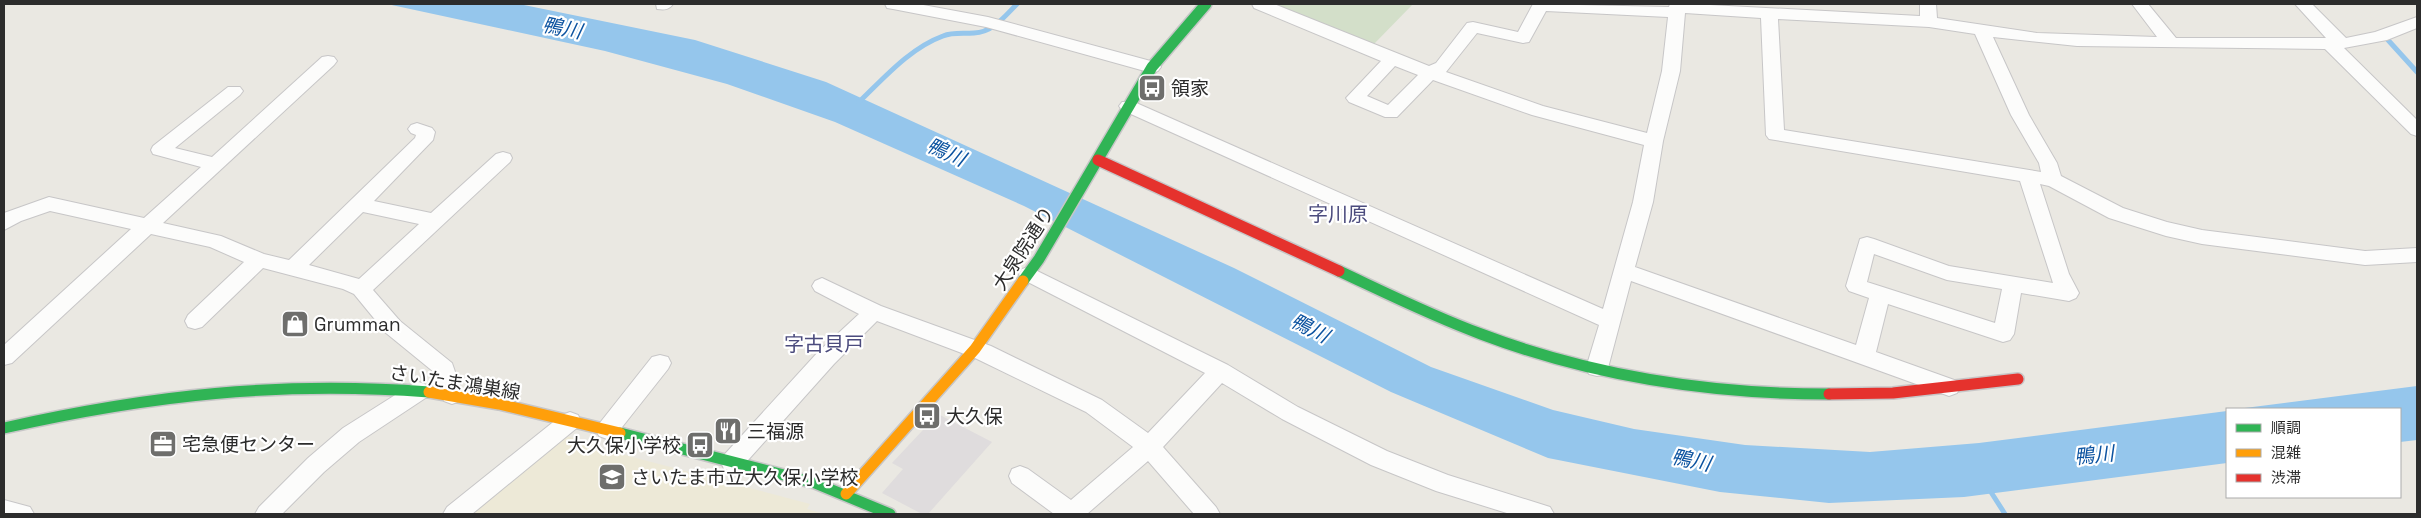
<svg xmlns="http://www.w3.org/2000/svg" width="2421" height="518" font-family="'Space Grotesk','Noto Sans JP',sans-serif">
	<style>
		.industrial { fill: #dfdcdd }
		.education { fill: #ede9d7 }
		.cemetery { fill: #d3dfc9 }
		.water { fill: #95c6ec }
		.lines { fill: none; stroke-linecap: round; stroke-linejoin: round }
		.stream { stroke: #95c6ec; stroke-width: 5 }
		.street-casing { stroke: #c7c6c7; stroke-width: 2 }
		.fast-casing { stroke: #c7c6c7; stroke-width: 14 }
		.slow-casing { stroke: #c7c6c7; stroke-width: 14 }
		.jam-casing { stroke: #c7c6c7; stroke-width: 14 }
		.street { fill: #fcfcfb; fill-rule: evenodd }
		.fast { stroke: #30b455; stroke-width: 11 }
		.slow { stroke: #ff9f0a; stroke-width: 11 }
		.jam { stroke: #e5322d; stroke-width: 11 }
		.labels { text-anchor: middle; stroke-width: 4.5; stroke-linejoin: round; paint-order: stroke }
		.poi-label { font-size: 19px; fill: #2c2c2c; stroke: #fff; text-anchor: start }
		.street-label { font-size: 19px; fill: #2c2c2c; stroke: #fff }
		.water-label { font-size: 20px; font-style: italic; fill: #0c53a0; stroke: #fff }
		.neighbourhood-label { font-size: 20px; fill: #4b4b7d; stroke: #fff }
	</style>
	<rect width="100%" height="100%" fill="#eae8e2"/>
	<!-- industrial -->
	<path class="industrial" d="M938,414L992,442L928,514H922L882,493L903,469L892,463Z"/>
	<!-- education -->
	<path class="education" d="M567,436L606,450L810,504L807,509L824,514H470Z"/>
	<!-- cemetery -->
	<path class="cemetery" d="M1270,4H1413L1373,45Z"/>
	<!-- water -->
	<path class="water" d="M387,4H519L695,40L826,82L1234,268L1431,367L1553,410L1634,429L1745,445L1870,452L1979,443L2227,411V463L1964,497L1829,503L1720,492L1548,458L1391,392L1024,206L835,122L727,84L605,51Z
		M2417,386V440L2400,442V409H2237Z"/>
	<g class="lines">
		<!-- stream -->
		<path class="stream" d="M2388,40L2417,72
			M859,102C884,78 910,48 943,36C953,32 963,34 974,33C993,32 1004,17 1017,4
			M1989,489L2005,514"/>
		<!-- street casing -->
		<g class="street-casing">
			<path id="street" d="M656,4H673C669,10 664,10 657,9Z
				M885,4H918L988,17L1158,63L1161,67L1158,71L1152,73L986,27L893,9L887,8Z
				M1252,4H1274L1429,66L1436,63L1467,23L1473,22L1518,32L1533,4L1669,7L1670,4H1691L1920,16V4H1936L1937,18L2037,33L2157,37L2132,4H2148L2176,38H2326L2295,4H2312L2346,38L2375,32L2417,17V28L2387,40L2344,48L2417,120V136L2411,134L2325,49L2077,46L1993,37L2029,115L2057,163L2061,176L2123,208L2167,222L2202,230L2365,251L2417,248V262L2365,265L2202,244L2166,236L2109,218L2049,186L2040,184L2069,274L2079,293L2076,298L2069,301L2021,293L2014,334L2010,340L2003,342L1888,304L1876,352L1957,381L1960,387L1957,393L1949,396L1941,393L1631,281L1608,368L1605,374L1597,376L1589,374L1586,368L1599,325L1122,110L1119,106L1122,102H1134L1603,309L1633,202L1644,145L1532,115L1433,80L1397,117H1385L1349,102L1346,98L1381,61L1254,8ZM1546,11L1668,17L1662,71L1647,133L1543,106L1446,72L1477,33L1523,43L1529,42ZM1685,13L1761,18L1766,135L1769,139L2020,181L2053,283L1949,266L1874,239L1867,237L1860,239L1846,286L1849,291L1869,298L1856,345L1635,267L1653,202L1663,141L1680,71ZM1778,19L1929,27L1975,34L2011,115L2039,163L2041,172L1784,130ZM1395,66L1418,75L1388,105L1367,96ZM1874,254L1947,280L2002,289L1995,323L1867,282Z
				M328,56L334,57L337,61L334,65L163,223L221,236L264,254L289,260L415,138L416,135L411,133L408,129L411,125L417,123L432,128L435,132L433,140L374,201L431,213L496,154L503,152L510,154L512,158L510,162L373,290L400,321L452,363L463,395L460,401L452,404L444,401L435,373L386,333L354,294L343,289L263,268L202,327L195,329L188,327L185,321L188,315L244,262L210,247L151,234L12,363L4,365V345L131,229L50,211L21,221L4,230V213L49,197L144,218L201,167L153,154L151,150L153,146L228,87H240L243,91L240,95L175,148L212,157L322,57ZM363,212L419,224L359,279L309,265Z
				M1029,267L1228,365L1298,407L1387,451L1448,475L1550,507L1554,514H1510L1436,491L1371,465L1282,419L1222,383L1163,447L1216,507L1220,514H1194L1148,461L1087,514H1054L1012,483L1009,476L1012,469L1020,466L1028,469L1071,500L1133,447L1086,412L975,358L877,321L834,364L740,469L732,471L724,469L721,462L724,455L818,352L859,314L815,291L812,286L815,281L822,278L881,306L991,346L1102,400L1148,433L1205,373L1022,279L1019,274L1022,269Z
				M660,355L668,357L671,363L668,369L615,436L607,439L599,436L596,430L599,424L652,357Z
				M419,382L427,385L430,391L427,397L359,442L324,472L282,514H255L259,507L308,458L343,428L411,385Z
				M570,412L578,415L581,421L578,427L472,514H443L447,507L562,415Z
				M4,500L30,507L34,514H4Z"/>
		</g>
		<!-- fast casing -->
		<g class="fast-casing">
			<path id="fast" d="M1339,271C1386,293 1432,316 1481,334C1592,376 1711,394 1829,394
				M1023,281L1039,259L1152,67L1206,4
				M4,428C151,395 279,381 429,392
				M620,433L815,483L890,514"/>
		</g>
		<!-- slow casing -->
		<g class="slow-casing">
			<path id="slow" d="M429,392L499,404L620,433
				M846,494L975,349L1023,281"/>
		</g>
		<!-- jam casing -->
		<g class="jam-casing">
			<path id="jam" d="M1098,160L1339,271
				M1829,394L1893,393L2018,379"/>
		</g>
		<!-- street -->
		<use href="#street" class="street"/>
		<!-- fast -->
		<use href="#fast" class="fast"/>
		<!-- slow -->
		<use href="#slow" class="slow"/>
		<!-- jam -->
		<use href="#jam" class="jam"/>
	</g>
	<!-- icons -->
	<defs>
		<g id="bus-square" transform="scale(1.4375)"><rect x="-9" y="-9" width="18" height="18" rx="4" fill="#6e6e6c" stroke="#fff"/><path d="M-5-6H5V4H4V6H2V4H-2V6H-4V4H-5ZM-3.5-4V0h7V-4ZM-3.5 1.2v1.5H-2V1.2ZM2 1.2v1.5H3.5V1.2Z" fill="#fff"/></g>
		<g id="shop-square" transform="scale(1.4375)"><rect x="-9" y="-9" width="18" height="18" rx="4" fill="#6e6e6c" stroke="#fff"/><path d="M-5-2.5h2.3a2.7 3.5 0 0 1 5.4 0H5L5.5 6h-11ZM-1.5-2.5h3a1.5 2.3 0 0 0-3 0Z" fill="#fff"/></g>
		<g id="restaurant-square" transform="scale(1.4375)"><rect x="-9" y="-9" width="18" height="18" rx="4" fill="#6e6e6c" stroke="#fff"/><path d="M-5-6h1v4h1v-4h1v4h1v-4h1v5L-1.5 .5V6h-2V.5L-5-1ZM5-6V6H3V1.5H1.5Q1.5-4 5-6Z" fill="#fff"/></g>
		<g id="office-square" transform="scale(1.4375)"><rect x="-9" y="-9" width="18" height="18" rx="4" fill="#6e6e6c" stroke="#fff"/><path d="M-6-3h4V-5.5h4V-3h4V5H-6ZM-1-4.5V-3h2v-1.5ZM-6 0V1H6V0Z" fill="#fff"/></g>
		<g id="school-square" transform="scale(1.4375)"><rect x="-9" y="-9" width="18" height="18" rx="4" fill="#6e6e6c" stroke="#fff"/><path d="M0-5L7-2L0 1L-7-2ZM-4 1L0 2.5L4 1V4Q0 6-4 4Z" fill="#fff"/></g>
	</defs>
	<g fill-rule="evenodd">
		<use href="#bus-square" x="1152" y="88"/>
		<use href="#shop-square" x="295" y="324"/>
		<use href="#bus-square" x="927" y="416"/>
		<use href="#restaurant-square" x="728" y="431"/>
		<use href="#office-square" x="163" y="444"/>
		<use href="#bus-square" x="700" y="445"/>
		<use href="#school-square" x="612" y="477"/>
	</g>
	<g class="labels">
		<!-- poi labels -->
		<g class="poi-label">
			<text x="1171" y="95">領家</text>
			<text x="314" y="331">Grumman</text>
			<text x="946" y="423">大久保</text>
			<text x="747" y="438">三福源</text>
			<text x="182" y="451">宅急便センター</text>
			<text x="681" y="452" text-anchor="end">大久保小学校</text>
			<text x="631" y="484">さいたま市立大久保小学校</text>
		</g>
		<!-- street labels -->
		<g class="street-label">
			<text transform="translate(1023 248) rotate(-57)" y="7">大泉院通り</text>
			<text transform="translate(455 382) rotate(9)" y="7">さいたま鴻巣線</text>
		</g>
		<!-- water labels -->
		<g class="water-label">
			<text transform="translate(562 28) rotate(11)" y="7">鴨川</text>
			<text transform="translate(946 152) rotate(24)" y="7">鴨川</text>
			<text transform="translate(1310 328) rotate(27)" y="7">鴨川</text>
			<text transform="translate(2094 455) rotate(-6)" y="7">鴨川</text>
			<text transform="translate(1691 460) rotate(12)" y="7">鴨川</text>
		</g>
		<!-- neighbourhood labels -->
		<g class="neighbourhood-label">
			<text x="1338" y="221">字川原</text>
			<text x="824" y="351">字古貝戸</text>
		</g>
	</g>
	<!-- border -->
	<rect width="2421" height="518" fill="none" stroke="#2c2c2c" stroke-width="10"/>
	<!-- legend -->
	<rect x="2226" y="408" width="175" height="90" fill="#ffffff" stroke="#ababab"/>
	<rect x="2236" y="424" width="25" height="8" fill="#30b455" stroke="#ababab"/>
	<text x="2271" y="433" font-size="15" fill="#2c2c2c">順調</text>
	<rect x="2236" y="449" width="25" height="8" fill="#ff9f0a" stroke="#ababab"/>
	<text x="2271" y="458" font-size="15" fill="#2c2c2c">混雑</text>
	<rect x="2236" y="474" width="25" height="8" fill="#e5322d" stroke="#ababab"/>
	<text x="2271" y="483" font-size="15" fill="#2c2c2c">渋滞</text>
</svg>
